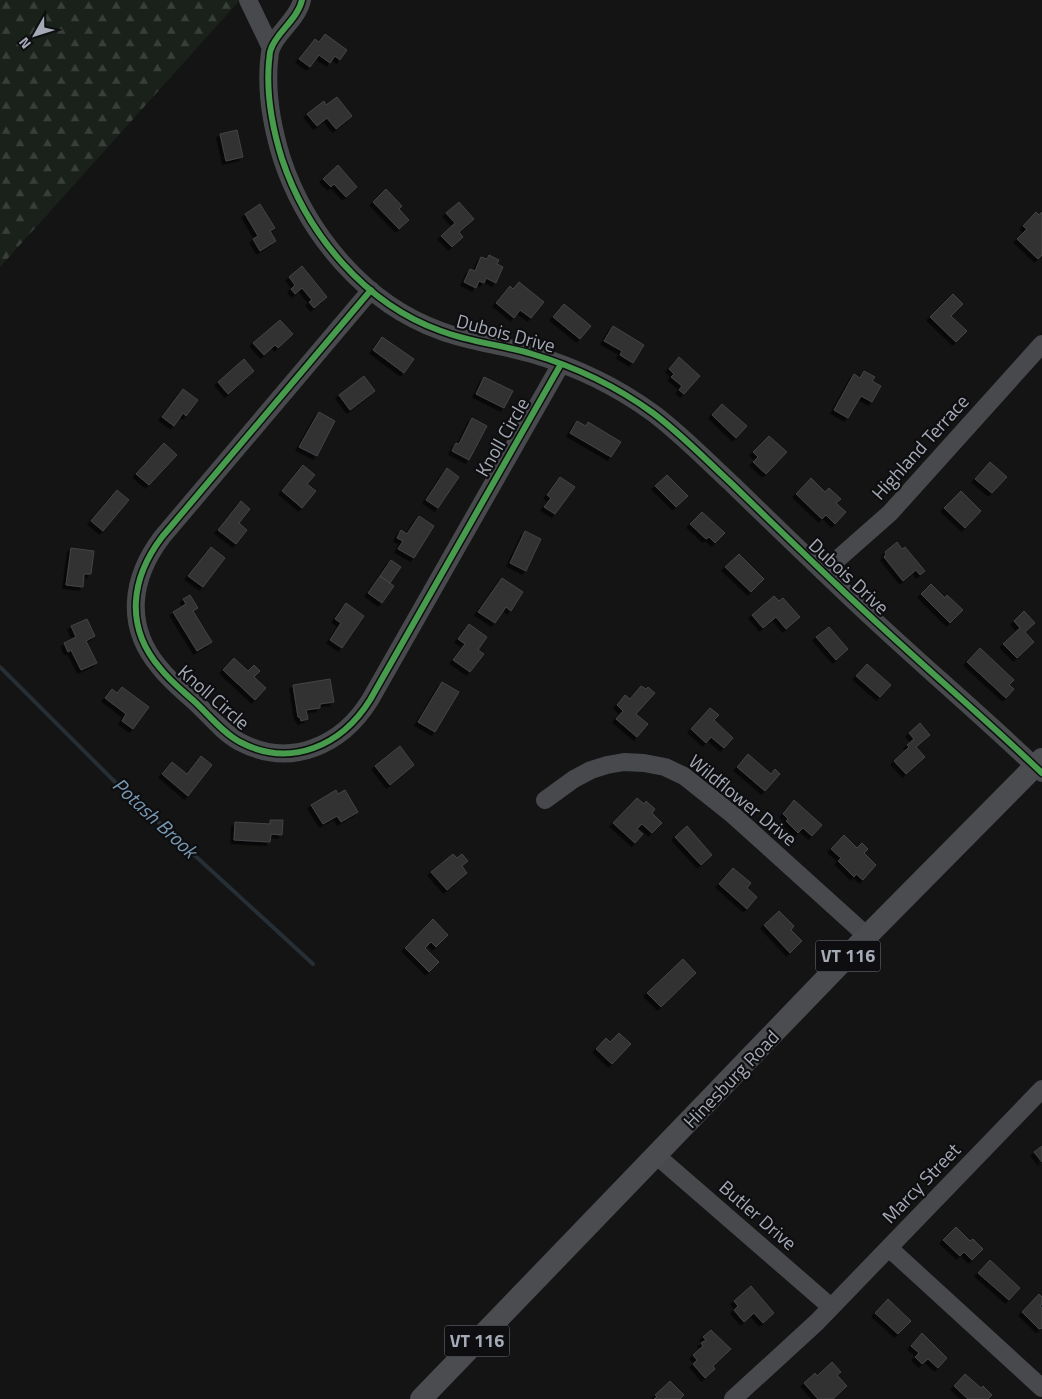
<svg xmlns="http://www.w3.org/2000/svg" width="1042" height="1399" font-family="'Titillium Web',sans-serif">
	<style>
		.forest { fill: url(#forest-firs) }
		.lines { fill: none; stroke-linecap: round; stroke-linejoin: round }
		.stream { stroke: #272f36; stroke-width: 4 }
		.building { fill: #323233; stroke: #424448; filter: url(#shadow) }
		.minor { stroke: #48494d; stroke-width: 18 }
		.major { stroke: #4a4c4f; stroke-width: 22 }
		.cycleway-casing { stroke: #0e0e10; stroke-width: 9 }
		.cycleway { stroke: #469c4c; stroke-width: 6 }
		.labels { text-anchor: middle; stroke-width: 4.5; stroke-linejoin: round; paint-order: stroke }
		.shield { fill: #0e0e10; stroke: #777b84; stroke-width: 1 }
		.shield-label { font-size: 18px; font-weight: bold; fill: #a4aab6 }
		.street-label { font-size: 19px; fill: #a4aab6; stroke: #0e0e10 }
		.water-label { font-size: 20px; font-style: italic; fill: #7899b3; stroke: #0e0e10 }
	</style>
	<defs>
		<pattern id="forest-firs" width="22" height="20" patternUnits="userSpaceOnUse" patternTransform="scale(1.25)"><rect width="22" height="20" fill="#1a211b"/><path d="M5 1l3.5 6h-7zM16 11l3.5 6h-7z" fill="#383f3a"/></pattern>
		<filter id="shadow"><feDropShadow dx="-3.5" dy="3.5" stdDeviation="0" flood-color="#0009"/></filter>
	</defs>
	<rect width="100%" height="100%" fill="#141414"/>
	<!-- forest -->
	<path class="forest" d="M0,0H240L0,267Z"/>
	<g class="lines">
		<!-- stream -->
		<path class="stream" d="M0,667L117,784L313,964"/>
	</g>
	<!-- building -->
	<path class="building" d="M325,34L347,50L340,60L335,56L330,63L319,55L310,67L299,59L315,39L319,42Z
		M337,97L352,116L336,129L327,118L317,126L307,114L324,101L326,105Z
		M237,130L243,157L226,161L220,134Z
		M338,165L357,187L346,197L334,184L331,187L323,179Z
		M386,189L402,206L399,209L409,220L399,229L373,202Z
		M459,202L474,219L459,232L463,237L452,247L441,236L455,223L446,213Z
		M260,204L275,228L270,231L276,241L260,251L253,239L258,236L245,214Z
		M1036,212L1039,215L1042,212V255L1038,259L1017,239L1027,229L1023,226Z
		M489,255L499,260L497,264L503,267L496,283L486,278L484,283L479,281L476,288L464,282L470,269L475,271L481,257L487,259Z
		M302,266L327,297L314,308L309,302L312,300L302,288L295,294L291,289L295,285L289,277Z
		M519,282L544,302L531,318L520,310L514,318L496,303L510,286L513,289Z
		M953,294L963,304L951,316L967,331L956,342L930,317Z
		M564,304L591,326L580,339L553,317Z
		M280,320L293,334L278,348L275,345L264,355L253,343Z
		M613,326L644,345L633,363L620,355L622,351L604,341Z
		M382,337L414,359L404,373L373,350Z
		M679,357L700,376L684,394L679,390L682,386L671,377L674,374L669,369Z
		M244,359L254,371L228,394L218,382Z
		M864,371L875,377L872,381L881,386L872,402L861,396L848,418L834,410L854,374L860,378Z
		M364,376L375,391L350,410L339,395Z
		M484,377L513,391L504,408L476,394Z
		M183,389L198,400L186,416L183,413L174,426L162,417Z
		M722,404L747,426L736,438L712,415Z
		M319,412L335,421L317,456L299,447Z
		M472,418L487,426L469,460L452,451L456,443L459,444Z
		M577,421L586,426L588,422L621,442L611,457L570,433Z
		M769,436L787,452L766,474L753,462L758,457L753,452Z
		M164,443L177,455L149,485L136,474Z
		M990,462L1007,477L992,493L975,479Z
		M303,465L315,475L307,484L316,491L302,508L282,491Z
		M447,468L459,477L438,508L426,500Z
		M667,475L688,496L676,507L655,486Z
		M560,477L575,487L555,514L544,507L551,498L547,495Z
		M811,478L825,492L829,488L841,499L836,503L846,512L835,524L826,515L822,519L796,494Z
		M117,490L129,500L103,531L91,521Z
		M961,491L981,511L965,528L944,508Z
		M241,501L250,509L239,523L247,530L236,544L218,530Z
		M702,512L725,533L715,543L709,537L706,539L690,524Z
		M419,516L434,526L414,558L398,549L403,541L397,538L401,530L407,534Z
		M525,531L541,539L526,571L510,563Z
		M897,542L902,549L905,547L925,571L920,575L916,570L903,581L884,557L886,554L885,552Z
		M211,547L225,558L203,587L188,576Z
		M71,548L94,551L91,574H84L83,587L66,585Z
		M739,554L764,579L751,592L725,567Z
		M391,560L401,567L390,583L380,576Z
		M380,576L394,586L382,603L368,593Z
		M502,578L523,592L511,611L506,607L495,623L478,612Z
		M931,584L945,598L947,595L963,610L950,623L921,594Z
		M190,595L198,608L193,611L212,642L197,651L173,612L186,604L183,599Z
		M774,596L779,601L783,598L800,617L786,629L776,617L763,628L752,615Z
		M346,603L364,616L342,648L330,640L341,623L335,619Z
		M1024,611L1035,623L1025,632L1034,642L1017,658L1003,644L1020,628L1014,621Z
		M87,619L95,636L86,641L97,663L81,670L71,650L68,652L64,643L76,637L71,626Z
		M469,624L487,637L478,650L484,654L470,672L453,660L465,644L458,639Z
		M829,627L848,649L836,660L816,637Z
		M980,648L1014,680L1009,685L1014,689L1006,698L967,662Z
		M234,658L248,671L254,665L260,671L254,677L266,688L255,700L223,670Z
		M867,664L891,685L880,697L856,676Z
		M330,679L334,702L320,704V708L306,710L308,719L301,721L300,717H298L293,685Z
		M442,682L459,692L435,732L418,722Z
		M641,686L646,689L648,687L655,693L636,714L648,724L637,737L616,719L623,711L617,705L625,695L630,699Z
		M122,687L149,707L133,729L122,721L126,714L105,698L112,689L117,693Z
		M710,708L719,715L714,720L733,738L724,748L711,737L706,743L691,729Z
		M920,723L930,735L916,747L925,757L906,774L894,761L909,747L907,745L914,739L909,733Z
		M400,746L414,765L390,785L375,766Z
		M748,754L771,774L775,769L780,774L765,791L737,767Z
		M201,756L212,765L188,796L162,774L172,762L187,774Z
		M336,790L338,794L345,790L358,812L341,822L337,816L323,824L311,805Z
		M637,798L644,804L646,801L655,809L652,813L662,823L652,833L642,824L637,829L643,834L635,843L613,823Z
		M794,800L822,825L812,836L803,828L798,833L786,821L788,819L783,814Z
		M270,820H283L282,835L271,834L270,842L234,840L235,822L270,824Z
		M687,826L712,855L701,865L675,837Z
		M844,835L857,848L862,843L868,849L864,853L876,865L863,880L856,874L854,877L838,861L841,858L831,849Z
		M453,854L457,858L462,854L468,861L462,866L467,873L447,890L431,872Z
		M733,868L751,883L747,888L757,897L747,909L719,884Z
		M779,911L794,926L791,930L802,941L790,953L764,925Z
		M433,919L448,935L436,947L431,942L425,948L439,962L429,972L405,948Z
		M683,959L696,973L661,1007L647,993Z
		M619,1033L631,1044L612,1064L596,1049L606,1038L610,1042Z
		M1042,1146V1162L1034,1152Z
		M956,1227L970,1241L973,1239L983,1249L972,1260L964,1252L960,1256L943,1240Z
		M990,1260L1020,1288L1009,1300L978,1273Z
		M751,1286L774,1313L763,1323L754,1313L744,1322L734,1310L738,1306L734,1301Z
		M1039,1294L1042,1297V1304L1040,1306L1042,1308V1329L1041,1328L1039,1329L1022,1312Z
		M888,1299L911,1321L898,1334L875,1313Z
		M711,1330L731,1349L713,1366L715,1369L705,1378L693,1364L697,1360L693,1355L703,1346L701,1343L706,1340L703,1337Z
		M922,1333L947,1358L938,1368L928,1359L922,1364L915,1357L919,1353L911,1346Z
		M832,1362L841,1372L837,1375L847,1386L833,1399H818L804,1383L815,1373L817,1376Z
		M965,1374L981,1388L983,1386L992,1395L988,1399H968L954,1386Z
		M670,1381L684,1395L680,1399H654L657,1397L655,1395Z"/>
	<g class="lines">
		<!-- minor -->
		<path class="minor" d="M248,0L271,48
			M302,0C298,19 276,33 271,49C269,53 270,57 269,61C266,94 272,127 282,159C307,234 365,304 441,331C470,342 502,345 532,354C576,367 616,386 653,413C681,434 706,460 732,484C767,518 802,552 838,586C904,650 975,709 1042,773
			M371,290L162,537C131,578 124,626 160,668C170,681 183,691 195,702C209,715 223,733 240,742C291,769 342,745 370,700L561,364
			M823,572L890,513L1042,344
			M545,800L574,779L591,770L607,765L624,762L644,763L665,767L684,776L733,815L867,936
			M657,1156L831,1307
			M889,1248L1042,1388
			M733,1399L817,1322L1042,1089"/>
		<!-- major -->
		<path class="major" d="M421,1399L867,936L1042,759"/>
		<!-- cycleway casing -->
		<g class="cycleway-casing">
			<path id="cycleway" d="M302,0C298,19 276,33 271,49C269,53 270,57 269,61C266,94 272,127 282,159C307,234 365,304 441,331C470,342 502,345 532,354C576,367 616,386 653,413C681,434 706,460 732,484C767,518 802,552 838,586C904,650 975,709 1042,773
				M371,290L162,537C131,578 124,626 160,668C170,681 183,691 195,702C209,715 223,733 240,742C291,769 342,745 370,700L561,364"/>
		</g>
		<!-- cycleway -->
		<use href="#cycleway" class="cycleway"/>
	</g>
	<g class="labels">
		<!-- shield labels -->
		<g class="shield">
			<rect x="815.5" y="940.5" width="65" height="31" rx="4"/>
			<rect x="444.5" y="1325.5" width="65" height="31" rx="4"/>
		</g>
		<g class="shield-label">
			<text x="848" y="962">VT 116</text>
			<text x="477" y="1347">VT 116</text>
		</g>
		<!-- street labels -->
		<g class="street-label">
			<text transform="translate(506 333) rotate(15)" y="7">Dubois Drive</text>
			<text transform="translate(502 437) rotate(-60)" y="7">Knoll Circle</text>
			<text transform="translate(920 447) rotate(-48)" y="7">Highland Terrace</text>
			<text transform="translate(849 576) rotate(43)" y="7">Dubois Drive</text>
			<text transform="translate(214 697) rotate(41)" y="7">Knoll Circle</text>
			<text transform="translate(743 800) rotate(39)" y="7">Wildflower Drive</text>
			<text transform="translate(731 1079) rotate(-46)" y="7">Hinesburg Road</text>
			<text transform="translate(921 1183) rotate(-46)" y="7">Marcy Street</text>
			<text transform="translate(758 1215) rotate(41)" y="7">Butler Drive</text>
		</g>
		<!-- water labels -->
		<g class="water-label">
			<text transform="translate(155 818) rotate(43)" y="7">Potash Brook</text>
		</g>
	</g>
	<!-- north arrow -->
	<g transform="translate(35 35) rotate(231)" stroke="#0e0e10" stroke-width="4" paint-order="stroke">
	<path d="M0-4L9 19L0 12L-9 19Z" fill="#a4aab6"/>
	<text y="-8" font-size="14" font-weight="bold" text-anchor="middle" fill="#a4aab6">N</text>
	</g>
</svg>
